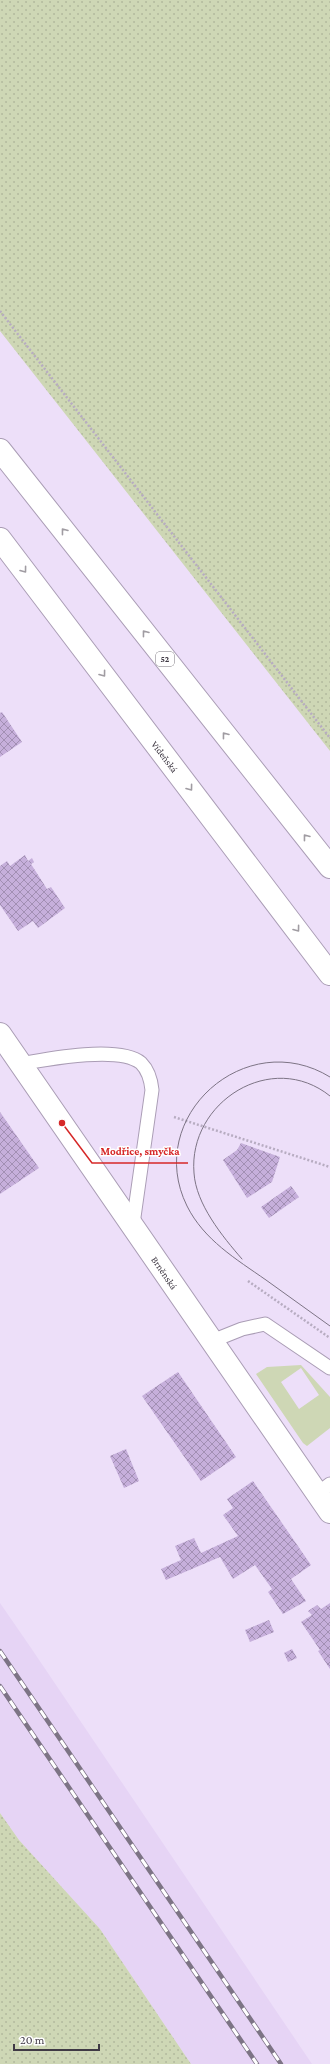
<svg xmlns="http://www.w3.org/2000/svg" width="330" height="2064" font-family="'Crimson Pro',serif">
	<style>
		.built { fill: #e6d4f5 }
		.grass { fill: url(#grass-dots) }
		.park { fill: #ced7b5; fill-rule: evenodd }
		.building { fill: url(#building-cross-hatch) }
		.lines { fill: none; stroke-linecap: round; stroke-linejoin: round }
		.service-casing { stroke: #aa9db5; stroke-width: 15 }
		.tertiary-casing { stroke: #aa9db5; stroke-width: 24 }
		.trunk-casing { stroke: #aa9db5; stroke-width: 24 }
		.path { stroke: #b7acc1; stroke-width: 2.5; stroke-dasharray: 2 2; stroke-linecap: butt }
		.service { stroke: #fff; stroke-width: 13 }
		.tertiary { stroke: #fff; stroke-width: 22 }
		.trunk { stroke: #fff; stroke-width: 22 }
		.tram { stroke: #7d7485; stroke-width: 1 }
		.rail-casing { stroke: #7d7485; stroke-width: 4.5 }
		.rail { stroke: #fff; stroke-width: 3; stroke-dasharray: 9; stroke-linecap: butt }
		.oneway { stroke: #a09ca2 }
		.labels { text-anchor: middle; stroke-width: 3; stroke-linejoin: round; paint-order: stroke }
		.shield { fill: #fff; stroke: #79757d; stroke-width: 1 }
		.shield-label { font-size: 9px; font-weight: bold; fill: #403a45 }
		.street-label { font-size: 10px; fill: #403a45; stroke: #fff }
		.leader { fill: none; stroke: #d62828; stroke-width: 1.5 }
		.callout-dot { fill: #d62828; stroke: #fff; stroke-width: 1.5 }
		.callout-label { font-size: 11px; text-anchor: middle; font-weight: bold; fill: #d62828; stroke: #fff; stroke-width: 3; stroke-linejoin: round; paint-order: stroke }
	</style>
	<defs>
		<pattern id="grass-dots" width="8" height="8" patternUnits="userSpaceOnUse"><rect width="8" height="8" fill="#ced7b5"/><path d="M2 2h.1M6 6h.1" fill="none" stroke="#b2b99d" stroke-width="1.8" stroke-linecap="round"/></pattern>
		<pattern id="building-cross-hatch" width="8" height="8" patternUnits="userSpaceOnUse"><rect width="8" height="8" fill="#c6afdb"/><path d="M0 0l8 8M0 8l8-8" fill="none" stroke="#a28fb3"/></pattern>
	</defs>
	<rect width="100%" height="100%" fill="#eddff9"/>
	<!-- built -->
	<path class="built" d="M0,1603L29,1645L312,2064H191L100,1929L19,1840L0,1813Z"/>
	<!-- grass -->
	<path class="grass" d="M0,0H330V751L0,331Z
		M0,1813L19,1840L100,1929L191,2064H0Z"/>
	<!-- park -->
	<path class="park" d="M301,1365L330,1397V1428L307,1446L303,1443L256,1374L267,1367ZM301,1368L319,1395L299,1409L281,1382Z"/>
	<!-- building -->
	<path class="building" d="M2,712L22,742L0,757V713Z
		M25,855L28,861L32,858L34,862L31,864L47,889L51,887L65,908L38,928L33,921L18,931L0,905V866L7,861L10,866Z
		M0,1112L39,1168L0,1194Z
		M241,1143L280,1157L272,1182L247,1198L223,1160L237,1150Z
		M291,1186L299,1197L269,1218L261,1207Z
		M178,1372L236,1457L201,1481L142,1396Z
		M126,1449L139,1481L124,1488L110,1456Z
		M253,1481L311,1565L291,1579L306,1601L283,1614L268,1592L272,1589L255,1565L233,1579L220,1557L166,1580L161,1569L181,1560L175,1546L194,1538L201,1553L238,1536L223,1515L233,1508L227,1499Z
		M330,1603V1669L318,1651L320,1650L301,1622L312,1615L308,1611L317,1605L321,1609Z
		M269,1620L274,1632L250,1642L245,1630Z
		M292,1649L297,1658L288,1662L284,1653Z"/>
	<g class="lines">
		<!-- service casing -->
		<g class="service-casing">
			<path id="service" d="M20,1064C47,1059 119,1045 141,1063C149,1071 151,1080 152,1090L133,1224
				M212,1341L242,1329L265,1324L330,1368
				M317,1494L330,1484"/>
		</g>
		<!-- tertiary casing -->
		<g class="tertiary-casing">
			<g id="tertiary">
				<path id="s1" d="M0,1034L330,1512"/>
			</g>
		</g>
		<!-- trunk casing -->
		<g class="trunk-casing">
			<g id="trunk">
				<path d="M0,450L330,867"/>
				<path id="s2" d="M0,539L330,974"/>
			</g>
		</g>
		<!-- path -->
		<path class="path" d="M0,311L330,738
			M174,1117L330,1167
			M248,1281L330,1338"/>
		<!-- service -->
		<use href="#service" class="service"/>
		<!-- tertiary -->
		<use href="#tertiary" class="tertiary"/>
		<!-- trunk -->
		<use href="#trunk" class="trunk"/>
		<!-- tram -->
		<path class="tram" d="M330,1077C246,1025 143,1117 187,1206C204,1240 236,1259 266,1280C287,1295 309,1311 330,1326
			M242,1259C222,1236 196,1204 194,1173C188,1102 272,1049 330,1096"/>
		<!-- rail casing -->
		<g class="rail-casing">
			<path id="rail" d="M0,1651L281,2064
				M0,1686L257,2064"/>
		</g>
		<!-- rail -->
		<use href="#rail" class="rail"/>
	</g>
	<!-- one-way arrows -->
	<defs><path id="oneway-chevron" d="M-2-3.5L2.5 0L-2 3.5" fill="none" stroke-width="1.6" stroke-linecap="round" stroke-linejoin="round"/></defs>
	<g class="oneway">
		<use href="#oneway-chevron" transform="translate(64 531) rotate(-128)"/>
		<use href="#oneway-chevron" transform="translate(24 570) rotate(53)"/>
		<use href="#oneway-chevron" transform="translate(145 633) rotate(-128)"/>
		<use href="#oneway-chevron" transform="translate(103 674) rotate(53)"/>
		<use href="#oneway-chevron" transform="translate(225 735) rotate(-128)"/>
		<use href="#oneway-chevron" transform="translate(190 788) rotate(53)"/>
		<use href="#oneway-chevron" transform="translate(306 837) rotate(-128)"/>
		<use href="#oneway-chevron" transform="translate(297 929) rotate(53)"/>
	</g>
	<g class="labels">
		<!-- shield labels -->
		<rect class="shield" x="156" y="652" width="18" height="14" rx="3"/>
		<g class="shield-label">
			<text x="165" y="662">52</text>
		</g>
		<!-- street labels -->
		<g class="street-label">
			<text dy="4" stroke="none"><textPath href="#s2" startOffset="273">Vídeňská</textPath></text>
			<text dy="4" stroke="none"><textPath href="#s1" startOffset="290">Brněnská</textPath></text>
		</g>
	</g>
	<!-- callouts -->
	<path class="leader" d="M62 1123L92 1163H188"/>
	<circle class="callout-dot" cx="62" cy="1123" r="4"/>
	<g class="callout-label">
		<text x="140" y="1155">Modřice, smyčka</text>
	</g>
	<!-- scale -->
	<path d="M14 2044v6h85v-6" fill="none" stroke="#403a45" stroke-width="2"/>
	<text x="20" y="2044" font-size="12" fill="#403a45" stroke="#ffffff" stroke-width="3" paint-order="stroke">20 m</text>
</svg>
